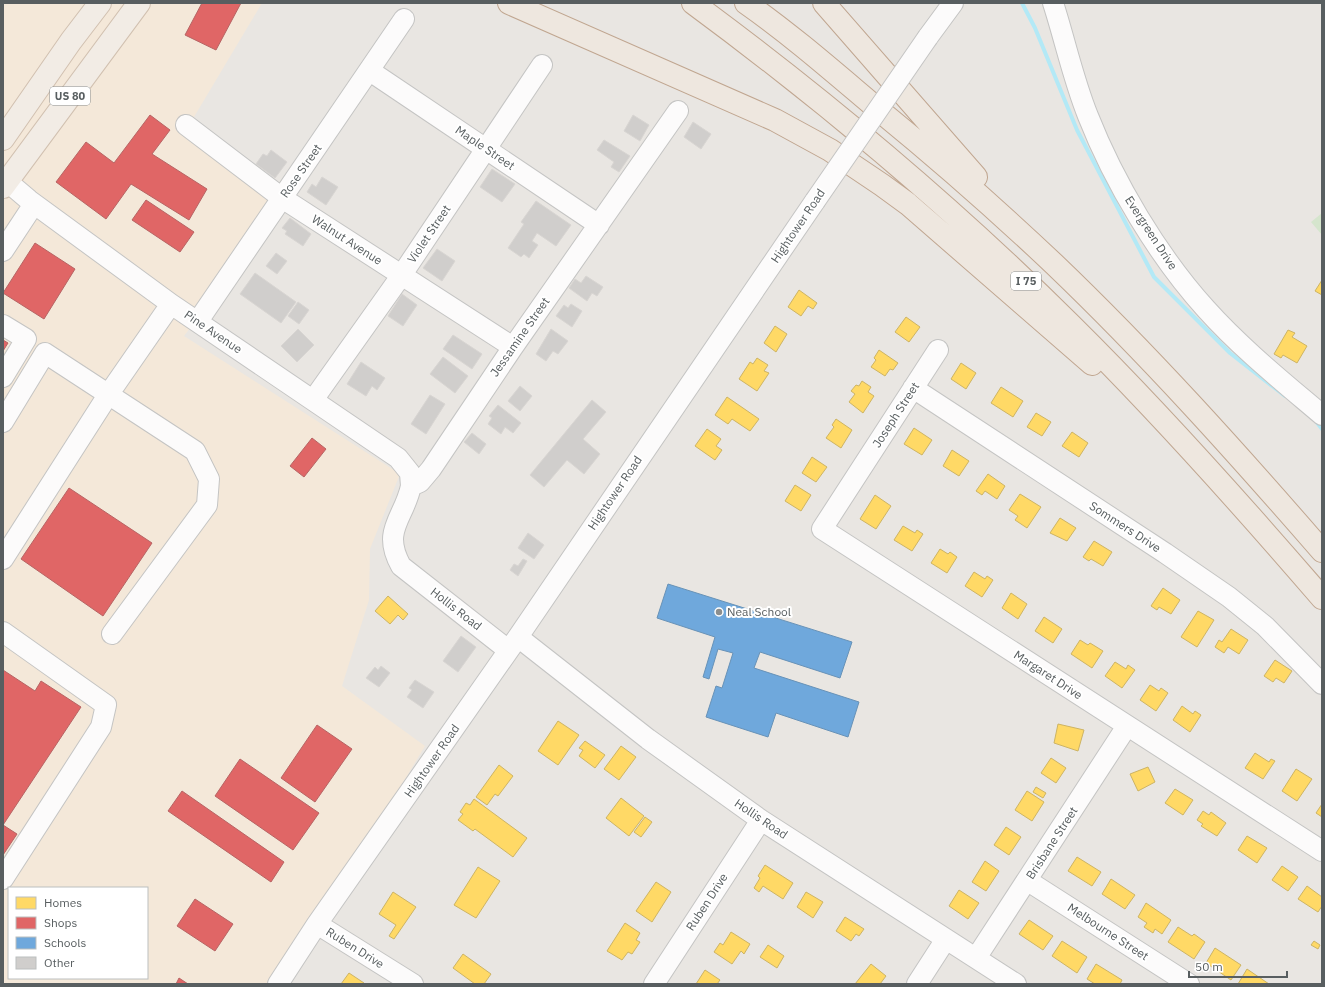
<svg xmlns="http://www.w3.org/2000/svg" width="1325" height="987" font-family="'IBM Plex Sans',sans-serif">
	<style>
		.commercial { fill: #f4e8d9; fill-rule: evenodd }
		.green { fill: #d5e5cd }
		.homes { fill: #ffd966; stroke: #cdb464 }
		.shops { fill: #e06666; stroke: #b76464 }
		.schools { fill: #6fa8dc; stroke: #6892b7 }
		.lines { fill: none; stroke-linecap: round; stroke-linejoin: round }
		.stream { stroke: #b3e9f6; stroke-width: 4 }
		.building { fill: #d0cecc; stroke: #d8d5d2 }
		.minor-casing { stroke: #c4c4c3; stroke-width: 22 }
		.major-casing { stroke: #d1c0b0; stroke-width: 24 }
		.highway-casing { stroke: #c0a690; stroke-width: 24 }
		.minor { stroke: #fcfbfb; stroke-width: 20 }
		.major { stroke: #f2ece5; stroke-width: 22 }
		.highway { stroke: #eee7df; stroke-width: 22 }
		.minor-bridge-casing { stroke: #c4c4c3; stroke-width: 22; stroke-linecap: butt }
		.minor-bridge { stroke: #fcfbfb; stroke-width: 20 }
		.poi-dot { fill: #8b8e8e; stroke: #fff; stroke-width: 1.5 }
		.labels { text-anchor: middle; stroke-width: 4; stroke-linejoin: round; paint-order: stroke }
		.shield { fill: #fff; stroke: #8a8e90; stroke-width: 1 }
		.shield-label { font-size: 11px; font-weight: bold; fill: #585e60 }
		.street-label { font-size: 12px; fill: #585e60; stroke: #fff }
		.poi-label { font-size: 12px; fill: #585e60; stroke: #fff; text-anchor: start }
	</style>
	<rect width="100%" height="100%" fill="#e9e6e2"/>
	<!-- commercial -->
	<path class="commercial" d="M3,3H262L188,127L291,195L184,336L400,474L370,549L369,600L342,686L425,746L282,984H3ZM9,888H147V978H9Z"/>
	<!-- green -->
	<path class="green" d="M1322,213V235L1311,222Z"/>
	<!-- homes -->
	<path class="homes" d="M1322,280V295L1315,291Z
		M799,290L817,303L813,309L808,306L801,316L788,307Z
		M906,317L920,327L909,342L895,332Z
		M775,326L787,334L776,352L764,343Z
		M1288,330L1295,333L1292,337L1307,346L1297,363L1283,355L1281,358L1274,354Z
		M879,350L898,363L893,370L890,369L885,376L871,367L876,360L874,358Z
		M757,358L768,365L764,371L769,373L757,391L739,379L750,362L753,364Z
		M961,363L976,373L966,389L951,379Z
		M862,381L871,387L868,392L874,396L863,413L849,402L855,394L851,391L856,385L859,386Z
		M1001,387L1023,401L1013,417L991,403Z
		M727,397L759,419L750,431L732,419L728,424L715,415Z
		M1036,413L1051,422L1042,436L1027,427Z
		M836,419L852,430L841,448L826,438L834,427L832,425Z
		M914,428L932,440L922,455L904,444Z
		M707,429L721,439L716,446L722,450L715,460L695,446Z
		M1072,432L1088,443L1079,457L1062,446Z
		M952,450L969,461L959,476L943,466Z
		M812,457L827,467L816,482L802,473Z
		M988,474L1005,486L997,499L985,491L982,495L976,491Z
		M795,485L811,495L801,511L785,501Z
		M1020,494L1041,507L1027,528L1015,520L1018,516L1009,510Z
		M875,495L891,506L876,529L860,519Z
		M1060,518L1076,528L1067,541L1050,533Z
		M903,526L915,533L917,530L923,534L912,551L894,540Z
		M1094,541L1112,552L1103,566L1091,559L1089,561L1083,557Z
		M940,549L948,554L950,552L957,557L947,573L931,563Z
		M974,572L985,579L987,576L993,580L982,597L965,586Z
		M1163,588L1180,600L1171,614L1159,607L1157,610L1151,606Z
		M1011,593L1027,604L1018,619L1002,608Z
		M388,596L408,614L403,620L398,615L390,624L375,611Z
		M1198,611L1214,620L1197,647L1181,637Z
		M1044,617L1062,629L1053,643L1035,631Z
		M1231,629L1248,640L1239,654L1228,647L1224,653L1215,647L1219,640L1222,642Z
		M1080,640L1088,645L1090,643L1103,651L1092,668L1071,654Z
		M1275,660L1292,671L1284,683L1276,678L1273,682L1264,676Z
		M1115,662L1126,669L1128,665L1135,670L1122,688L1105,676Z
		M1150,685L1159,691L1161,688L1168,693L1156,711L1140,700Z
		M1182,706L1193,714L1195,711L1201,715L1190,732L1173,720Z
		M558,721L579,735L558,765L538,751Z
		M1058,724L1084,730L1078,751L1054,743Z
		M585,741L605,755L595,768L579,756L583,750L579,748Z
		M621,746L636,757L619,780L604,769Z
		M1255,753L1269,762L1271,759L1275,761L1263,779L1245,768Z
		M1051,758L1066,768L1056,783L1041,773Z
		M499,765L513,776L498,796L495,794L487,805L476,797Z
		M1148,767L1155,782L1138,791L1130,774Z
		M1296,769L1312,779L1297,801L1282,791Z
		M1036,787L1046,793L1043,798L1033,792Z
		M1175,789L1193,800L1183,815L1165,803Z
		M1027,791L1044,802L1032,821L1015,810Z
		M621,798L644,816L629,836L606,818Z
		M474,799L527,838L513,857L475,829L473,831L458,820L463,814L460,812L466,803L470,805Z
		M1322,804V817L1316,813Z
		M1203,811L1209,815L1211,812L1226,823L1217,836L1201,826L1203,824L1197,820Z
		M645,817L652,822L641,837L634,832Z
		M1006,827L1021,837L1009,855L994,845Z
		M1247,836L1267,848L1257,863L1238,850Z
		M1077,857L1101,872L1092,886L1068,871Z
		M985,861L999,871L986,891L972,882Z
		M765,865L793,883L783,899L763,886L759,892L754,888L760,878L758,876Z
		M1282,866L1298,877L1288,891L1272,880Z
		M478,867L500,881L476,918L454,905Z
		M1111,879L1135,895L1125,909L1102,894Z
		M656,882L671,892L652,922L636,911Z
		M1307,886L1322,897V906L1318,912L1298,899Z
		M959,890L979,903L968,919L949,906Z
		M393,892L416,907L394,939L389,936L396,925L379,914Z
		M806,892L823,902L813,918L797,907Z
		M1146,903L1171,920L1162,934L1155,929L1153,933L1144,927L1147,923L1138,917Z
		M845,917L864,929L859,936L856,934L851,941L836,931Z
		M1029,920L1053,936L1043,950L1019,934Z
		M625,923L640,933L636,940L640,942L632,954L628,952L622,960L607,951Z
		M1178,927L1192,936L1194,934L1205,942L1194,959L1168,942Z
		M731,932L750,944L744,954L741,951L732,964L714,952L720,943L723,945Z
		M1062,941L1087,957L1077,973L1052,956Z
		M1314,941L1320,945L1318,949L1311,945Z
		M768,945L784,956L777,968L760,957Z
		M1215,948L1241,965L1231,980L1206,963Z
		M463,954L491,974L484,984H475L453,968Z
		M871,964L886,976L880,984H855Z
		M1096,964L1122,980L1120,984H1095L1087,979Z
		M1247,969L1269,984H1238Z
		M705,970L720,980L717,984H696Z
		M349,973L364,983V984H341Z"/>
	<!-- shops -->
	<path class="shops" d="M202,3H241L216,50L185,35Z
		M150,115L170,130L152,154L207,189L189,220L131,184L106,219L56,182L86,142L114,163Z
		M146,200L194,232L180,252L132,220Z
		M35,243L75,269L44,319L3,293Z
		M3,340L8,343L3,351Z
		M312,438L326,449L304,477L290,466Z
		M69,488L152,543L103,616L21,559Z
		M3,670L35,691L41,681L81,707L3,825L17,834L3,855Z
		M317,725L352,749L315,802L281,778Z
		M240,759L319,813L293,850L215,796Z
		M182,791L284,862L271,882L168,811Z
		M195,899L233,924L215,951L177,926Z
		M179,978L188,984H176Z"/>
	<!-- schools -->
	<path class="schools" d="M668,584L852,642L840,678L760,652L754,668L859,702L848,737L776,713L768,737L706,717L716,686L722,688L733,653L718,649L709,679L703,677L715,637L657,618Z"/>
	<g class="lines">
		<!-- stream -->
		<path class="stream" d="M1022,3L1035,28L1077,130L1154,277L1230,353L1285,396
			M1315,420L1322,429"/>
	</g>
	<!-- building -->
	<path class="building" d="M633,115L649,125L640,141L624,131Z
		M693,122L711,134L701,149L684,137Z
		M604,140L630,156L619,172L611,167L614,162L597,150Z
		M271,150L287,162L275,178L256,164L263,154L267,156Z
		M492,169L515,184L502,202L480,187Z
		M322,177L338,187L326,205L307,192L312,184L316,187Z
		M536,201L571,225L556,246L537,233L532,241L538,245L529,258L524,254L521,257L508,248L524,224L521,222Z
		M290,218L311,234L303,246L285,234L287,231L282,228Z
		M437,249L455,261L442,281L423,268Z
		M276,253L287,261L277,274L266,266Z
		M255,273L296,302L281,323L240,294Z
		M586,276L603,287L597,296L592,293L587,301L569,288L575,279L581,283Z
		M402,294L417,305L403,326L388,316Z
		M298,302L309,310L299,324L288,316Z
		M571,304L582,311L572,327L556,316L564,305L568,308Z
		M298,329L314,345L297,362L281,346Z
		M551,329L568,341L558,354L553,351L546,361L536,354Z
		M453,335L482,354L472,369L443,349Z
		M443,357L468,376L455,393L430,374Z
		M361,362L385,378L377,390L372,386L366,396L347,384Z
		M520,386L532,396L520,411L508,401Z
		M430,395L445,404L426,434L411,424Z
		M592,400L606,412L583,439L600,454L584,474L567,460L544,487L530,475Z
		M498,405L521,423L513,433L505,427L501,434L488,424L492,418L489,416Z
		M472,433L486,444L479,454L464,442Z
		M528,533L544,545L534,559L518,548Z
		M523,559L527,561L518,576L510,570L514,564L518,566Z
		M461,636L476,647L458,672L443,661Z
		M381,666L390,673L379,687L366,678L375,667L378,670Z
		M415,680L434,692L423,708L407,697L412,690L409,688Z"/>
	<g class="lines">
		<!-- minor casing -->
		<g class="minor-casing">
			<path id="minor" d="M1053,3C1065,40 1073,79 1088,116C1114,182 1158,256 1206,309C1241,348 1282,381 1322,415
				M928,37L953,3
				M370,71L599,225
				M186,125L282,198L513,347
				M3,178L29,200L171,304L398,458L410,473L411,486
				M3,251L34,204
				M198,321L404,19
				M3,325L26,339L3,377
				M938,350L822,529L1322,851
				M913,388L1165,553L1229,597L1265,626L1322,684
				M313,400L401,276L542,65
				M3,422L45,353L195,451L209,479L207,505L112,634
				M3,559L108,395L171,304
				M3,632L106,705L101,727L3,879
				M518,637L648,739L761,820L1016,984
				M508,650L401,566C381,530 404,519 411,486L420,482L431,469L513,347L678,111
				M1028,881L1189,984
				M317,924L413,984
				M976,958L1127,726
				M278,984L317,924L518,637L815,201
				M654,984L761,820
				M917,984L946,939"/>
		</g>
		<!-- major casing -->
		<g class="major-casing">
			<path id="major" d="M3,139L71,41L100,3
				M3,187L139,3"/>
		</g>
		<!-- highway casing -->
		<g class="highway-casing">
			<path id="highway" d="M509,3L775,120L830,150L882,185L908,204L1092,364
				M693,3C827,102 953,208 1071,325C1159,412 1241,504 1322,598
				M746,3C793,36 836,74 880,111C940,160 998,211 1054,264C1149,355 1236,452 1322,551
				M824,3L976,177"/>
		</g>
		<!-- minor -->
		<use href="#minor" class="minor"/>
		<!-- major -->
		<use href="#major" class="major"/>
		<!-- highway -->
		<use href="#highway" class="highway"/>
		<!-- minor-bridge casing -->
		<g class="minor-bridge-casing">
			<path id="minor-bridge" d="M815,201L928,37"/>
		</g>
		<!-- minor-bridge -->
		<use href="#minor-bridge" class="minor-bridge"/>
	</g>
	<!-- markers -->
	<circle class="poi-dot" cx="719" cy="612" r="4"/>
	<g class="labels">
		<!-- shield labels -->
		<g class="shield">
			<rect x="50" y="87" width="40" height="18" rx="3"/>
			<rect x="1011" y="272" width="30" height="18" rx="3"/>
		</g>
		<g class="shield-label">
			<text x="70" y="100">US 80</text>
			<text x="1026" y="285">I 75</text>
		</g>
		<!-- street labels -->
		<g class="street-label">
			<text transform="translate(485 148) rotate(34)" y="4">Maple Street</text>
			<text transform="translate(301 171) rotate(-55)" y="4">Rose Street</text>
			<text transform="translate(798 226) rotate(-56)" y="4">Hightower Road</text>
			<text transform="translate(1151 233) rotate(57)" y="4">Evergreen Drive</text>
			<text transform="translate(429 234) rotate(-56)" y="4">Violet Street</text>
			<text transform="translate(347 240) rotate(33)" y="4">Walnut Avenue</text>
			<text transform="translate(213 332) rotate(34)" y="4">Pine Avenue</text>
			<text transform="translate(520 337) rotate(-55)" y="4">Jessamine Street</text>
			<text transform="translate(896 415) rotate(-57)" y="4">Joseph Street</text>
			<text transform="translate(615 493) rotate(-56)" y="4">Hightower Road</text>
			<text transform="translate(1125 527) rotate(33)" y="4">Sommers Drive</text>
			<text transform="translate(456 609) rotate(38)" y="4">Hollis Road</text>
			<text transform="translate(1048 675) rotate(33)" y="4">Margaret Drive</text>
			<text transform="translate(432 761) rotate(-55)" y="4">Hightower Road</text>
			<text transform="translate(761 819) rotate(34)" y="4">Hollis Road</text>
			<text transform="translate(1052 843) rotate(-57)" y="4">Brisbane Street</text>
			<text transform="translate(707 902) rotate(-57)" y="4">Ruben Drive</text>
			<text transform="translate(1108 932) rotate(33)" y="4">Melbourne Street</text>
			<text transform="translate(355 948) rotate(32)" y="4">Ruben Drive</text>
		</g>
		<!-- poi labels -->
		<g class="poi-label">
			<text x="727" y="616">Neal School</text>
		</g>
	</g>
	<!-- border -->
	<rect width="1325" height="987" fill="none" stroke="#585e60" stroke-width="8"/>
	<!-- legend -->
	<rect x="8" y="887" width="140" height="92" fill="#ffffff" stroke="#bcbfbf"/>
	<rect x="16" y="897" width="20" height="12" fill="#ffd966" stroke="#bcbfbf"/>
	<text x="44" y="907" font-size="12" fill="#585e60">Homes</text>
	<rect x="16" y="917" width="20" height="12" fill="#e06666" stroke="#bcbfbf"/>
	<text x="44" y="927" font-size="12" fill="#585e60">Shops</text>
	<rect x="16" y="937" width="20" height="12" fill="#6fa8dc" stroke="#bcbfbf"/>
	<text x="44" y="947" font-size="12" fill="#585e60">Schools</text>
	<rect x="16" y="957" width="20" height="12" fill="#d0cecc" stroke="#bcbfbf"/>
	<text x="44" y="967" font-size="12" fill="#585e60">Other</text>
	<!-- scale -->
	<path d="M1189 971v6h98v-6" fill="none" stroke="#585e60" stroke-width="2"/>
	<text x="1195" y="971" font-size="12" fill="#585e60" stroke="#ffffff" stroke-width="3" paint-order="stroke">50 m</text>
</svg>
